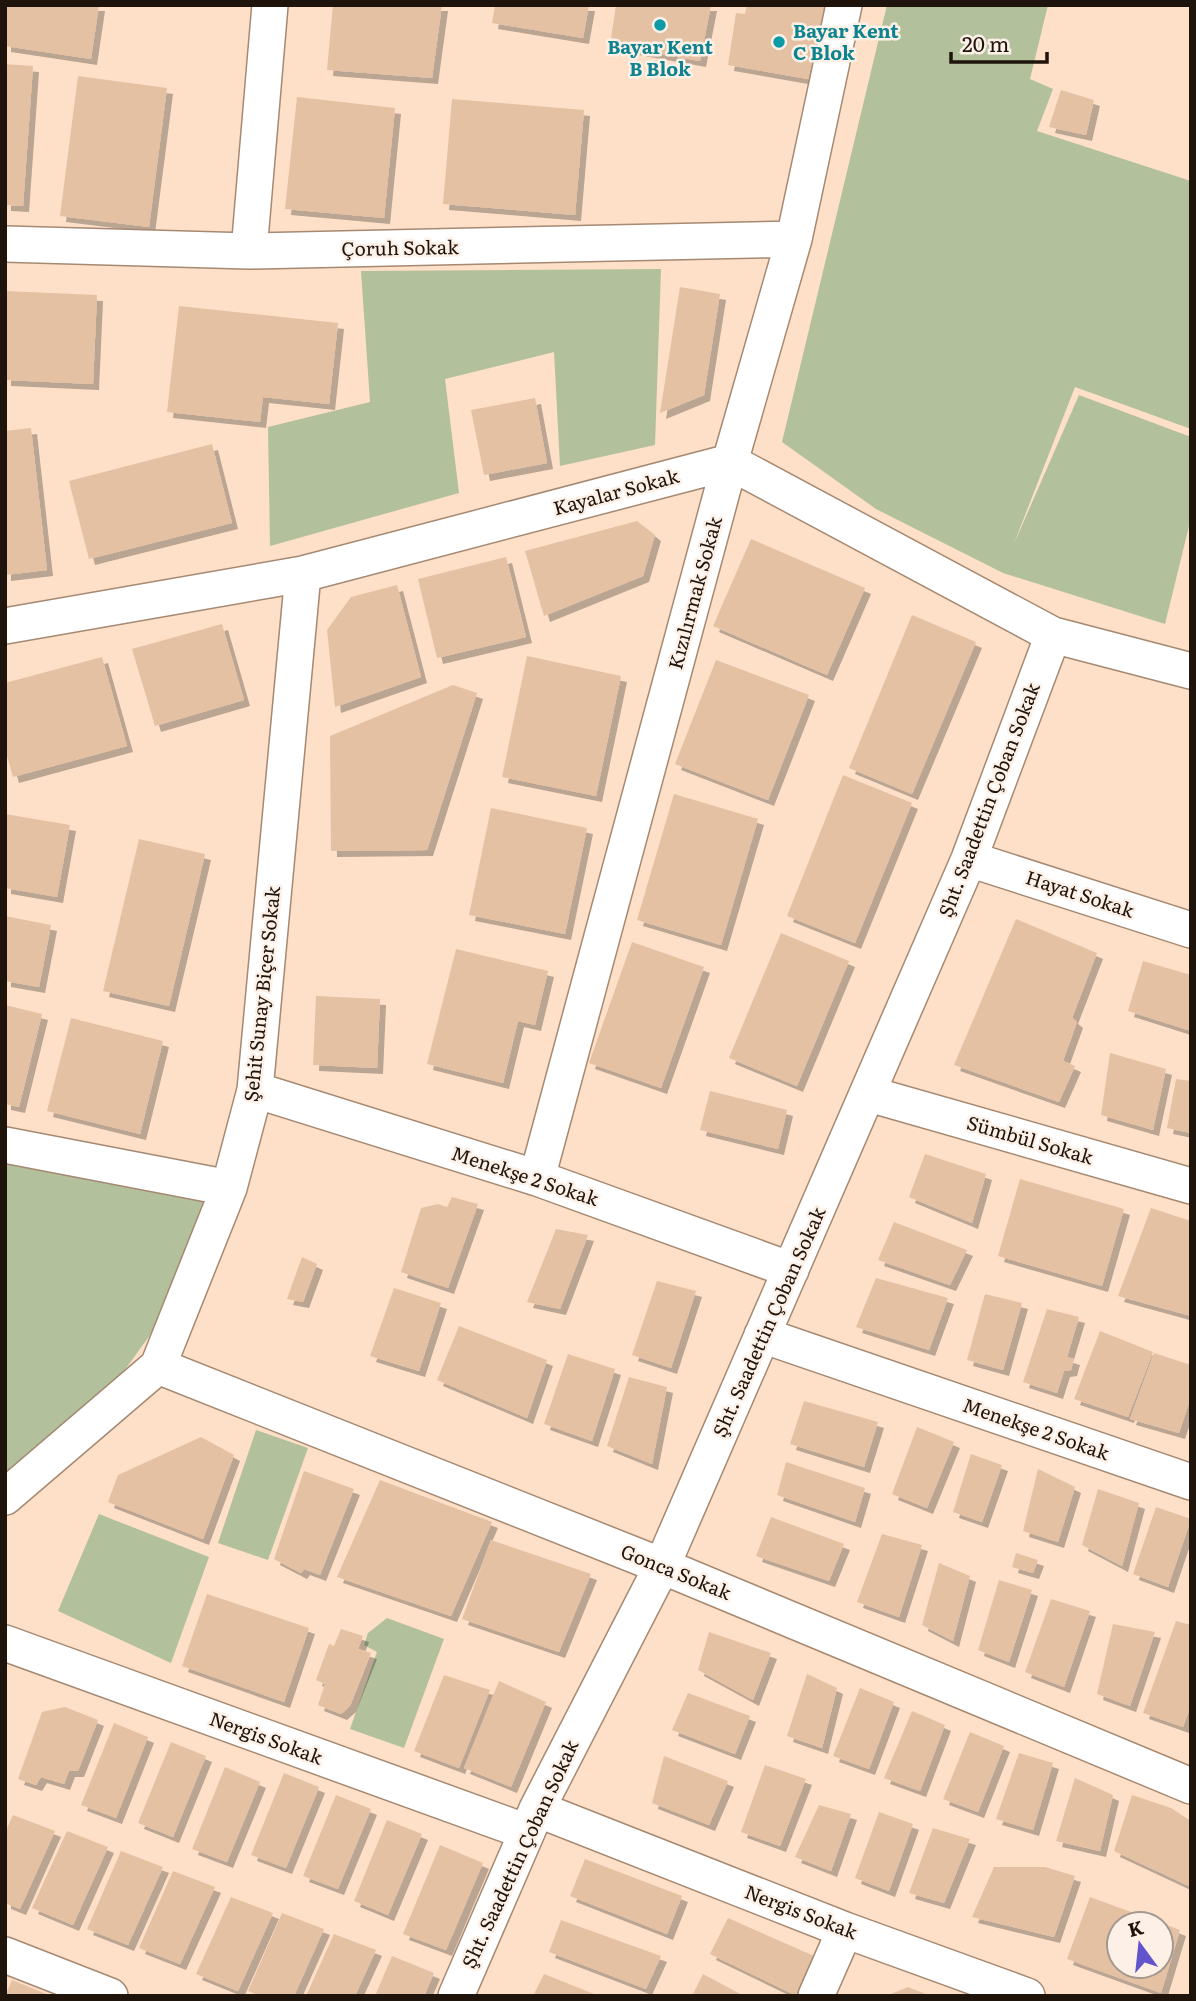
<svg xmlns="http://www.w3.org/2000/svg" width="1196" height="2001" font-family="Literata,serif">
	<style>
		.green { fill: #b2c19c }
		.building { fill: #e5c1a4; fill-rule: evenodd; filter: url(#shadow) }
		.lines { fill: none; stroke-linecap: round; stroke-linejoin: round }
		.street-casing { stroke: #a58972; stroke-width: 38 }
		.street { stroke: #fff; stroke-width: 35 }
		.culture-dot { fill: #0f9aa8; stroke: #fdf0e7; stroke-width: 2.5 }
		.labels { text-anchor: middle; stroke-width: 5; stroke-linejoin: round; paint-order: stroke }
		.culture-label { font-size: 19px; font-weight: bold; fill: #0d838f; stroke: #fdf0e7; text-anchor: start }
		.street-label { font-size: 19px; fill: #1f140c; stroke: #fdf0e7 }
	</style>
	<defs>
		<filter id="shadow"><feDropShadow dx="6" dy="6" stdDeviation="0" flood-color="#0004"/></filter>
	</defs>
	<rect width="100%" height="100%" fill="#fedfc7"/>
	<!-- green -->
	<path class="green" d="M887,5H1048L1030,79L1053,89L1037,131L1191,181V429L1075,387L1013,546L1079,395L1191,437V518L1165,624L1003,573L876,509L782,442Z
		M661,269L655,445L560,466L554,352L445,379L459,493L270,546L268,427L370,402L361,271Z
		M5,1155L205,1198L153,1331L103,1400L5,1479Z
		M256,1430L308,1448L268,1560L218,1543Z
		M99,1514L209,1557L171,1663L58,1611Z
		M387,1618L444,1639L404,1748L350,1729L377,1652L364,1645L368,1633Z"/>
	<!-- building -->
	<path class="building" d="M5,5H99L91,59L5,46Z
		M333,5H442L432,78L327,70Z
		M495,5H589L583,38L492,23Z
		M616,5H711L700,61L610,45Z
		M747,5H823L830,19L819,81L728,65L736,13L745,14Z
		M5,64L33,66L23,206L5,205Z
		M78,76L167,88L149,227L60,216Z
		M1061,90L1094,100L1086,135L1049,127Z
		M297,97L395,108L384,218L285,209Z
		M452,99L584,110L575,215L443,204Z
		M680,287L720,294L704,395L660,413Z
		M5,291L97,295L93,384L5,380Z
		M179,306L338,323L329,404L263,397L260,422L167,412Z
		M535,398L547,463L484,475L471,410Z
		M31,428L47,570L5,575V431Z
		M212,444L232,523L89,559L69,481Z
		M637,521L655,535L643,576L544,616L525,551Z
		M751,539L865,588L827,675L713,626Z
		M506,557L526,637L437,658L418,579Z
		M397,585L421,677L335,707L327,630L351,597Z
		M912,615L976,642L912,794L849,768Z
		M222,624L244,700L155,726L132,649Z
		M527,656L621,676L596,796L502,777Z
		M102,657L127,746L13,777L5,749V683Z
		M716,660L809,695L768,800L675,764Z
		M453,685L477,693L427,850L331,851L330,736Z
		M843,775L912,803L855,943L787,916Z
		M674,794L758,819L721,945L637,920Z
		M491,808L587,828L565,934L469,915Z
		M5,814L70,825L57,897L5,888Z
		M139,839L205,854L169,1006L103,991Z
		M5,916L51,925L39,987L5,981Z
		M1016,919L1097,953L1072,1018L1077,1022L1063,1061L1075,1066L1059,1102L954,1065Z
		M781,933L849,961L797,1086L729,1058Z
		M632,942L704,967L661,1088L589,1063Z
		M456,949L548,971L535,1025L518,1021L503,1083L427,1064Z
		M1143,961L1191,975V1031L1128,1011Z
		M316,996L380,999L377,1068L313,1065Z
		M5,1005L42,1014L19,1107L5,1104Z
		M71,1018L163,1041L140,1134L47,1111Z
		M1110,1053L1166,1069L1153,1130L1101,1115Z
		M1176,1079L1191,1081V1133L1167,1128Z
		M710,1091L787,1110L778,1149L700,1130Z
		M925,1154L986,1174L972,1223L909,1197Z
		M1020,1179L1124,1209L1102,1286L998,1256Z
		M452,1197L478,1204L448,1288L401,1272L421,1208L438,1204L447,1207Z
		M1151,1208L1191,1221V1316L1118,1296Z
		M894,1222L967,1250L950,1285L878,1260Z
		M556,1229L588,1235L560,1309L527,1302Z
		M302,1257L317,1264L303,1302L287,1299Z
		M876,1278L948,1298L929,1350L856,1327Z
		M657,1281L696,1291L671,1368L632,1355Z
		M394,1288L441,1303L419,1371L370,1356Z
		M985,1294L1022,1303L1003,1370L967,1360Z
		M1047,1309L1079,1317L1067,1357L1074,1359L1071,1370L1064,1371L1057,1393L1023,1382Z
		M459,1326L547,1360L527,1418L437,1380Z
		M1100,1331L1153,1352L1128,1417L1074,1399Z
		M1154,1353L1191,1365V1397L1179,1433L1130,1419Z
		M568,1354L615,1369L592,1441L544,1424Z
		M629,1377L667,1387L652,1464L607,1446Z
		M804,1401L878,1422L864,1467L790,1444Z
		M917,1427L954,1442L927,1508L892,1494Z
		M201,1437L234,1455L203,1539L108,1502L118,1475Z
		M971,1454L1002,1465L982,1522L953,1512Z
		M786,1462L865,1488L855,1522L777,1495Z
		M1038,1469L1075,1487L1058,1542L1023,1531Z
		M304,1471L354,1489L320,1575L304,1569L301,1573L274,1559Z
		M380,1480L492,1522L451,1616L337,1577Z
		M1098,1489L1139,1503L1122,1566L1082,1545Z
		M1156,1507L1191,1519L1168,1587L1133,1574Z
		M771,1517L844,1544L829,1581L756,1556Z
		M882,1534L922,1545L899,1617L857,1602Z
		M491,1540L591,1574L559,1652L462,1619Z
		M1016,1553L1038,1560L1033,1573L1012,1567Z
		M939,1563L970,1576L953,1641L922,1625Z
		M999,1580L1032,1590L1009,1662L978,1650Z
		M207,1594L309,1628L284,1702L182,1666Z
		M1051,1599L1090,1611L1064,1687L1025,1672Z
		M1176,1621L1191,1625V1705L1183,1727L1143,1713Z
		M1113,1624L1155,1632L1130,1706L1097,1694Z
		M341,1629L363,1636L358,1649L371,1653L350,1706L341,1714L318,1705L325,1684L316,1680L329,1644L334,1646Z
		M709,1632L771,1653L753,1700L698,1670Z
		M807,1674L837,1688L822,1748L787,1736Z
		M444,1675L490,1690L459,1768L414,1751Z
		M499,1681L546,1702L511,1787L464,1768Z
		M860,1688L894,1702L869,1769L833,1756Z
		M688,1693L750,1716L735,1754L672,1730Z
		M65,1707L98,1720L78,1771H69L64,1784L41,1777L36,1785L18,1779L42,1712Z
		M912,1711L945,1725L920,1791L884,1778Z
		M114,1723L148,1737L116,1818L81,1805Z
		M970,1732L1004,1746L978,1812L943,1799Z
		M171,1742L206,1756L173,1837L138,1823Z
		M1019,1753L1053,1763L1033,1830L996,1819Z
		M664,1756L728,1781L709,1825L652,1803Z
		M765,1765L806,1779L780,1846L741,1832Z
		M225,1767L260,1782L227,1862L192,1849Z
		M284,1773L319,1787L286,1868L251,1855Z
		M1075,1778L1113,1795L1100,1851L1056,1841Z
		M336,1795L371,1809L338,1889L303,1876Z
		M1132,1795L1171,1808L1191,1821V1887L1114,1851Z
		M819,1805L851,1814L831,1871L795,1857Z
		M879,1812L913,1824L889,1891L855,1878Z
		M13,1815L55,1831L20,1909L5,1903V1833Z
		M387,1820L422,1834L388,1915L354,1901Z
		M933,1828L970,1839L944,1903L909,1893Z
		M67,1831L108,1847L73,1925L32,1908Z
		M440,1845L483,1863L446,1950L403,1934Z
		M121,1851L163,1867L128,1945L87,1929Z
		M585,1859L682,1896L667,1934L570,1896Z
		M994,1867H1045L1075,1876L1054,1937L972,1917Z
		M173,1871L215,1887L180,1964L139,1948Z
		M231,1897L273,1913L238,1991L196,1974Z
		M1090,1897L1180,1930L1161,1993L1067,1959ZM1119,1924H1161V1966H1119Z
		M282,1913L324,1929L294,1996H260L248,1991Z
		M728,1918L814,1956L797,1996L710,1954Z
		M561,1920L661,1956L646,1989L549,1952Z
		M334,1934L376,1950L355,1996H306Z
		M392,1956L434,1973L424,1996H375Z
		M544,1974L599,1996H533Z
		M703,1974L744,1996H692Z
		M12,1980L51,1996H5Z
		M908,1987L931,1996H886Z"/>
	<g class="lines">
		<!-- street casing -->
		<g class="street-casing">
			<path id="street" d="M5,244L249,251L794,239
				M249,251L270,5
				M5,626L303,574L730,462L1053,635L1191,671
				M969,859L1191,930
				M255,1090L537,1178L791,1270
				M869,1094L1191,1186
				M5,1145L229,1188
				M537,1178L730,462L794,239L844,5
				M762,1335L1191,1482
				M158,1366L662,1566L1191,1786
				M5,1497L158,1366L229,1188L255,1090L303,574
				M5,1643L527,1832
				M537,1809L845,1930L1027,1996
				M5,1955L110,1996
				M456,1996L537,1809L662,1566L969,859L1053,635
				M816,1996L845,1930"/>
		</g>
		<!-- street -->
		<use href="#street" class="street"/>
	</g>
	<!-- markers -->
	<g class="culture-dot">
		<circle cx="660" cy="25" r="7"/>
		<circle cx="779" cy="42" r="7"/>
	</g>
	<g class="labels">
		<!-- culture labels -->
		<g class="culture-label">
			<text x="793" y="38">Bayar Kent<tspan x="793" dy="22">C Blok</tspan></text>
			<text x="660" y="54" text-anchor="middle">Bayar Kent<tspan x="660" dy="22">B Blok</tspan></text>
		</g>
		<!-- street labels -->
		<g class="street-label">
			<text transform="translate(400 248) rotate(-1)" y="7">Çoruh Sokak</text>
			<text transform="translate(616 492) rotate(-15)" y="7">Kayalar Sokak</text>
			<text transform="translate(695 593) rotate(-75)" y="7">Kızılırmak Sokak</text>
			<text transform="translate(989 800) rotate(-69)" y="7">Şht. Saadettin Çoban Sokak</text>
			<text transform="translate(1080 894) rotate(18)" y="7">Hayat Sokak</text>
			<text transform="translate(262 994) rotate(-84)" y="7">Şehit Sunay Biçer Sokak</text>
			<text transform="translate(1030 1140) rotate(16)" y="7">Sümbül Sokak</text>
			<text transform="translate(525 1176) rotate(18)" y="7">Menekşe 2 Sokak</text>
			<text transform="translate(769 1322) rotate(-66)" y="7">Şht. Saadettin Çoban Sokak</text>
			<text transform="translate(1036 1429) rotate(19)" y="7">Menekşe 2 Sokak</text>
			<text transform="translate(676 1572) rotate(22)" y="7">Gonca Sokak</text>
			<text transform="translate(266 1738) rotate(20)" y="7">Nergis Sokak</text>
			<text transform="translate(520 1854) rotate(-65)" y="7">Şht. Saadettin Çoban Sokak</text>
			<text transform="translate(801 1912) rotate(21)" y="7">Nergis Sokak</text>
		</g>
	</g>
	<!-- border -->
	<rect width="1196" height="2001" fill="none" stroke="#1f140c" stroke-width="14"/>
	<!-- north arrow -->
	<g transform="translate(1140 1945) rotate(345)"><circle r="33" fill="#fdf0e7" stroke="#a4988f" stroke-width="2"/>
	<path d="M0-5L12 26L0 18L-12 26Z" fill="#6154cd"/>
	<text y="-10" font-size="19" font-weight="bold" text-anchor="middle" fill="#1f140c">K</text>
	</g>
	<!-- scale -->
	<path d="M951 52v10h96v-10" fill="none" stroke="#1f140c" stroke-width="3.5"/>
	<text x="962" y="52" font-size="21" fill="#1f140c" stroke="#fdf0e7" stroke-width="5" paint-order="stroke">20 m</text>
</svg>
